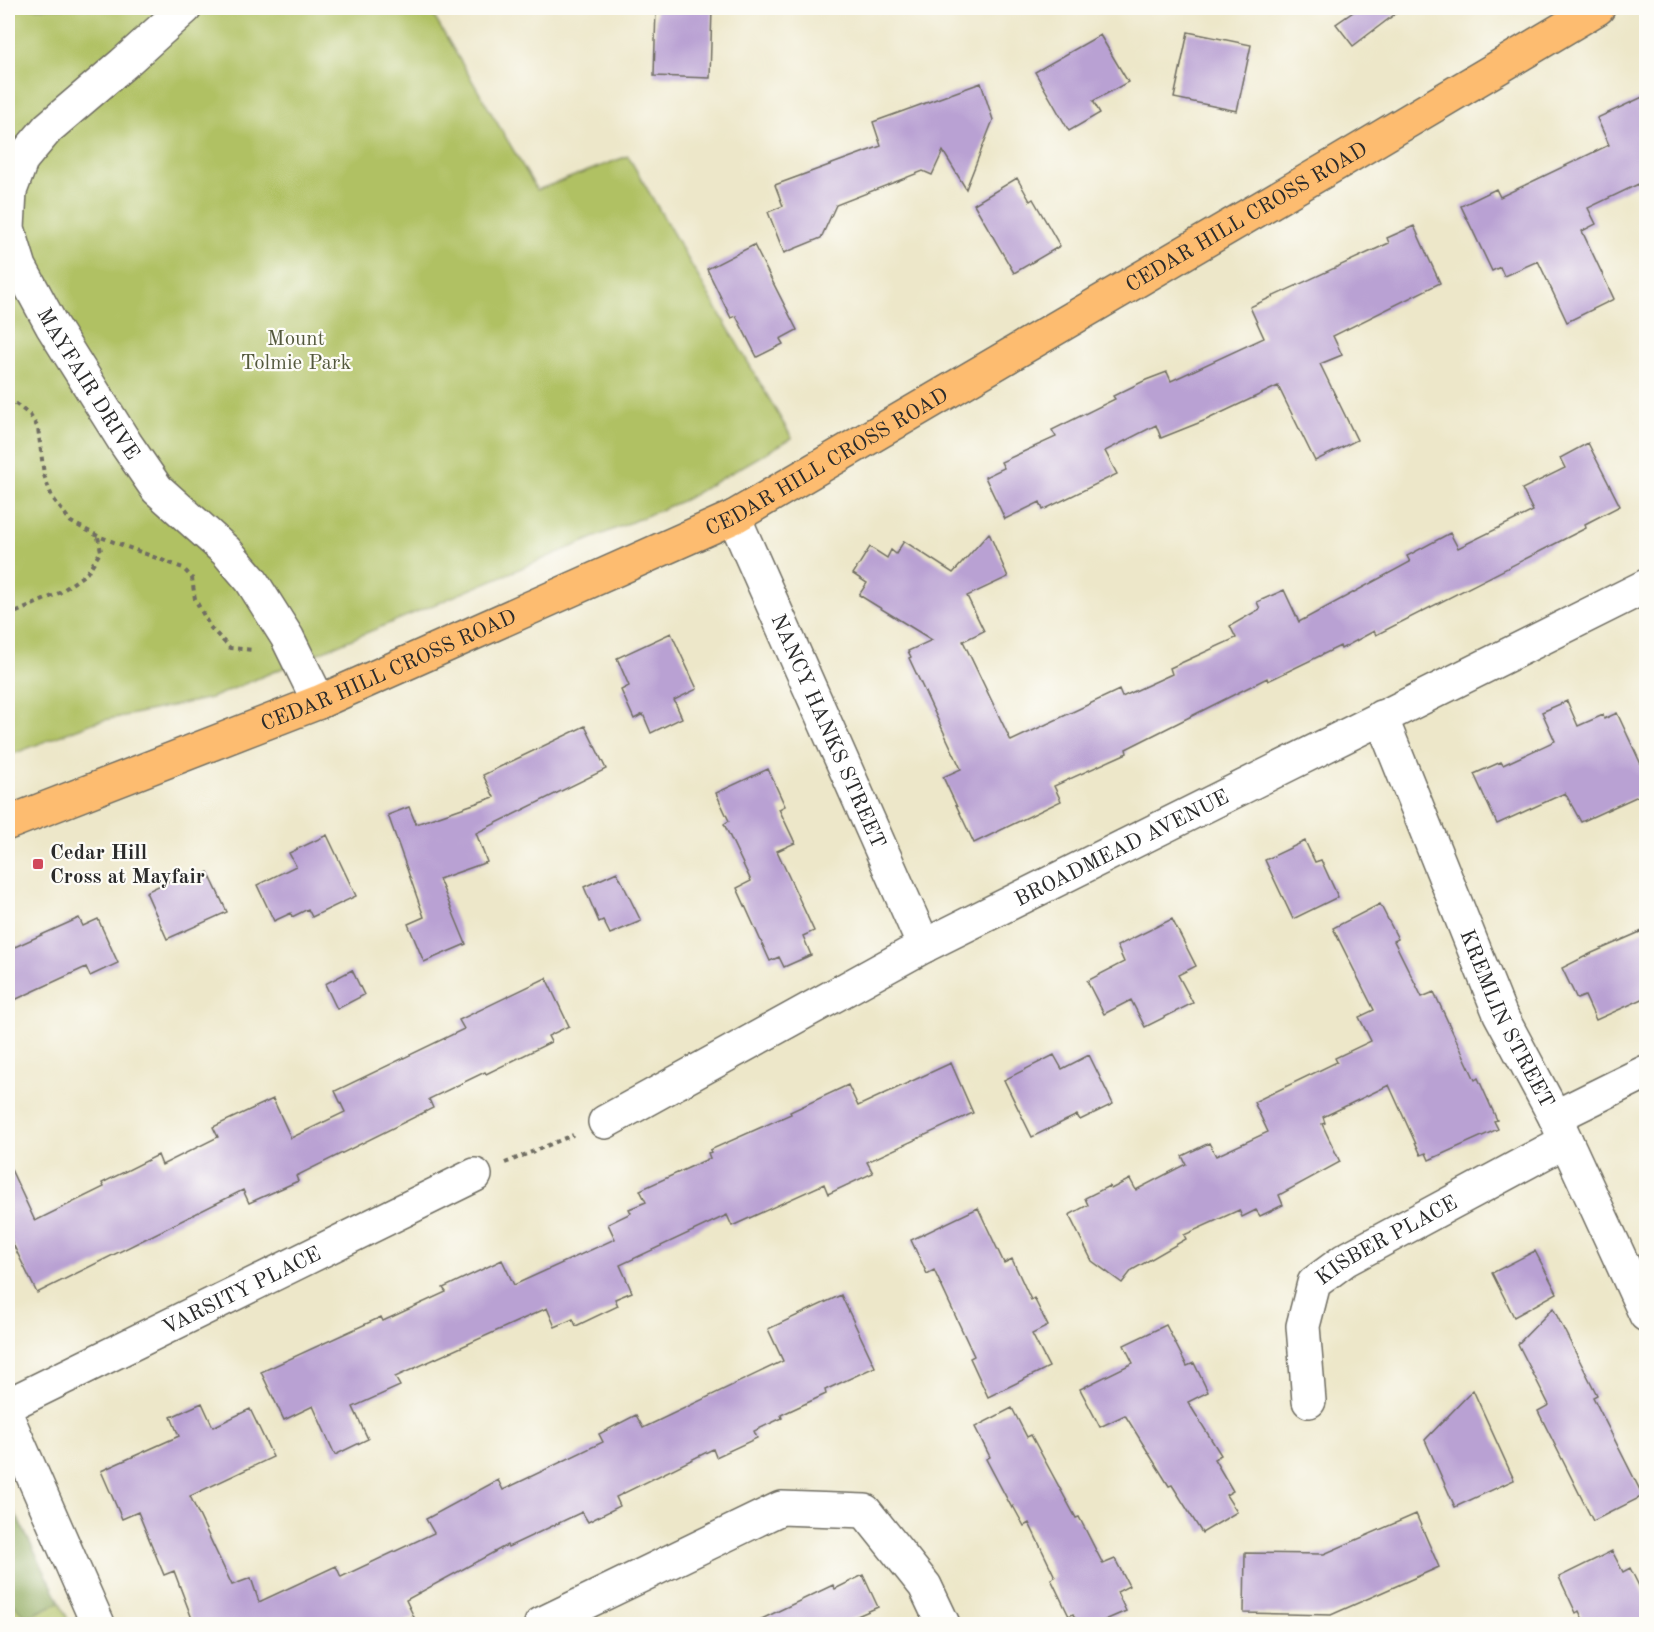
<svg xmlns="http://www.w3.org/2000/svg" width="1654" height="1632" font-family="'Old Standard TT',serif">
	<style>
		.green { fill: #b0c164; stroke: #6e7648; stroke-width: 1.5 }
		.forest { fill: #8ca75a; stroke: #5c6942; stroke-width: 1.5 }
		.building { fill: #b9a1d3 }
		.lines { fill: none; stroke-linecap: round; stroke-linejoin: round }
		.minor-casing { stroke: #6f6d62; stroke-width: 36 }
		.major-casing { stroke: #6f6d62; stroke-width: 36 }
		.path { stroke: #6f6d62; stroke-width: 4; stroke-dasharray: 4.5 4.5; stroke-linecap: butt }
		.minor { stroke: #fff; stroke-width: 33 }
		.major { stroke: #fdbc6f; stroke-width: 33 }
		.poi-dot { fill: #d1495b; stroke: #fdfcf7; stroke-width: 2 }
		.labels { text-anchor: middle; stroke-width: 4.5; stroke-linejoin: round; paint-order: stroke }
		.street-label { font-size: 21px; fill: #2b2b2b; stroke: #fdfcf7 }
		.park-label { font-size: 21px; fill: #53583c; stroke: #fdfcf7 }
		.poi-label { font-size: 21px; font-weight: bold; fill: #2b2b2b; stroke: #fdfcf7; text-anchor: start }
	</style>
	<rect width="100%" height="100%" fill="#fdfcf7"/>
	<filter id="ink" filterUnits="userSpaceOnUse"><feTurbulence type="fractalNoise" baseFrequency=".0167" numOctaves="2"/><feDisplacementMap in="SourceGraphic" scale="12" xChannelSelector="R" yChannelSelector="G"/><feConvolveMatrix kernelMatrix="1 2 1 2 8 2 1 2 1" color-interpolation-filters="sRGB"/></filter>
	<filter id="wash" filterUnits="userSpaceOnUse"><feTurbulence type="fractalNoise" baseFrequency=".008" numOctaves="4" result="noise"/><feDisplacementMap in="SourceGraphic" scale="24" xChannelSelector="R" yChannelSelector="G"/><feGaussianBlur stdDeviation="1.35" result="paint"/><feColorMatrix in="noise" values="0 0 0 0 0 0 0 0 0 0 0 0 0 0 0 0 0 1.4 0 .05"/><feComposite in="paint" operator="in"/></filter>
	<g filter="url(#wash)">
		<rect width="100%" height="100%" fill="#ede7c9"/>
		<!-- green -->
		<path class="green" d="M8,8H429L537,190L628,156L792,438L684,500L211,698L95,722L8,756Z
			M8,1599L27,1617L60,1602L70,1624H8Z"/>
		<!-- forest -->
		<path class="forest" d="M8,1499L60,1602L27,1617L8,1599Z"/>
		<g id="blocks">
			<!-- building -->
			<path class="building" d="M656,8H712L710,78L654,76Z
				M1359,8H1403L1353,46L1336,24Z
				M1188,32L1251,45L1237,111L1174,98Z
				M1100,35L1128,82L1093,101L1100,113L1069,131L1035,72Z
				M981,83L993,120L966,189L943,151L932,175L923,171L836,205L821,238L784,253L768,212L783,206L775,185L881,146L873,122Z
				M1647,95V180L1588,208L1596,224L1582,231L1614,299L1567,322L1538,261L1504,276L1500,267L1492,271L1461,206L1496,189L1500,197L1609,145L1597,118Z
				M1017,178L1030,201L1033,199L1060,246L1014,273L974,204Z
				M1414,226L1440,283L1333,336L1342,355L1320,364L1357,440L1315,461L1278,386L1206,420L1161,438L1156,425L1105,451L1117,474L1043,510L1040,502L1005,519L985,477L1004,468L1001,462L1056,437L1052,430L1115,399L1113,396L1146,380L1167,372L1171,381L1264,338L1250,307L1389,243L1387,238Z
				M754,245L797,330L780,339L783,344L757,357L736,316L731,318L707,269Z
				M1588,443L1620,506L1585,524L1586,528L1376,635L1374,631L1341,649L1340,646L1268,681L1267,678L1126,749L1127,753L1054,786L1061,801L974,843L943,777L961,769L909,658L911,657L908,651L932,640L859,595L867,583L853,574L870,547L887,558L891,550L896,554L904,541L953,573L989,533L1008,577L967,596L984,631L963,641L1011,741L1119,690L1122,697L1172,674L1170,668L1236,638L1230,626L1260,609L1257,602L1284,590L1299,622L1410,562L1407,556L1450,533L1458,548L1533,511L1522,489L1565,468L1560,458Z
				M671,633L697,689L674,700L682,718L651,733L643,714L634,719L621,690L629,686L617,658Z
				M1567,701L1578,726L1603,715L1604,719L1617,713L1647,777V792L1581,822L1565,793L1497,824L1474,774L1501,762L1503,765L1555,741L1542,712Z
				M585,726L606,769L476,833L487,862L439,879L466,944L424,962L408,924L424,917L388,815L409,807L416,824L494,797L483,775Z
				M768,769L785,806L779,809L795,843L777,851L814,931L803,936L811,955L784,967L779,957L770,961L737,888L751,881L724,824L729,821L716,793Z
				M327,835L356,896L312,917L308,909L292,917L291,913L274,921L257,885L296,866L289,853Z
				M1305,841L1315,862L1321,860L1338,897L1293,919L1265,860Z
				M208,872L227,912L167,939L146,892L179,876L183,884Z
				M617,872L641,921L610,934L603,920L599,922L584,887Z
				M1380,904L1398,939L1394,941L1422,997L1434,992L1475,1080L1478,1078L1497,1120L1494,1121L1498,1129L1429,1160L1426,1153L1421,1155L1389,1085L1323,1117L1325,1123L1322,1124L1340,1162L1279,1195L1283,1205L1260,1216L1256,1210L1242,1217L1239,1210L1184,1235L1186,1239L1132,1270L1122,1283L1092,1261L1069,1215L1088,1205L1085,1198L1109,1186L1111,1189L1130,1179L1136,1190L1186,1164L1182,1156L1209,1143L1216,1156L1268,1132L1254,1102L1337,1062L1335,1058L1371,1041L1359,1017L1374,1010L1333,928Z
				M79,918L83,926L98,919L118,963L90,976L86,967L8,1003V950Z
				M1172,919L1196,966L1178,975L1193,1003L1145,1027L1131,1000L1104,1014L1087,981L1124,962L1117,946Z
				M1647,929V997L1596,1020L1585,996L1577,999L1562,968L1592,953Z
				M352,970L364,995L337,1009L325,984Z
				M546,978L569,1026L548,1036L551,1042L486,1074L485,1072L429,1099L433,1108L296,1176L298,1181L249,1203L243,1190L37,1293L8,1234V1163L35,1221L104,1187L102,1183L158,1155L162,1165L218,1137L213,1127L273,1099L291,1138L345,1112L335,1091L464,1029L459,1020Z
				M1054,1055L1062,1069L1089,1055L1113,1104L1080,1120L1077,1115L1032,1137L1004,1080Z
				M951,1063L973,1113L867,1162L873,1173L828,1194L824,1184L732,1226L727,1215L620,1265L632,1292L615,1299L618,1306L576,1326L573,1319L555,1327L547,1308L395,1377L400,1386L353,1407L368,1439L335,1455L313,1406L284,1420L261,1372L381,1317L383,1321L446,1292L443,1288L502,1260L514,1285L615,1239L608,1224L631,1213L629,1209L646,1202L640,1190L710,1158L708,1153L711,1152L710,1150L791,1114L790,1112L848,1085L858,1106Z
				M978,1208L1004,1263L1012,1259L1031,1300L1034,1298L1048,1326L1032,1334L1049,1367L988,1397L970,1358L974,1356L934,1270L927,1274L911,1240Z
				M1535,1251L1557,1293L1514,1317L1492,1273Z
				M841,1295L875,1367L825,1390L826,1394L781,1415L782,1418L754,1431L757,1438L716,1457L713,1449L616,1497L620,1506L588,1522L582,1512L508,1547L507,1545L406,1600L414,1617L398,1624H194L174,1571L164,1575L138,1512L122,1519L101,1471L179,1436L171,1417L202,1403L213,1427L250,1409L273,1457L190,1496L232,1585L251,1578L259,1602L336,1566L341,1577L434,1533L426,1519L498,1480L503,1490L603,1442L599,1434L636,1415L643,1428L783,1361L768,1329Z
				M1553,1308L1597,1395L1593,1397L1643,1496L1593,1521L1538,1411L1549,1405L1518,1344Z
				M1166,1325L1187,1366L1194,1363L1208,1392L1188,1402L1221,1455L1214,1459L1233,1491L1226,1495L1237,1512L1202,1533L1172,1485L1169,1486L1125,1415L1100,1427L1080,1389L1133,1363L1124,1345Z
				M1473,1390L1514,1480L1455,1507L1425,1440Z
				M1012,1408L1027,1437L1031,1435L1076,1518L1079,1517L1103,1564L1115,1559L1129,1586L1117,1592L1126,1611L1096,1624H1078L1073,1614L1069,1616L1051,1579L1055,1577L1029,1523L1024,1526L1013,1506L1012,1508L986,1459L990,1457L975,1427Z
				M1416,1514L1439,1567L1331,1615L1244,1613L1245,1553L1324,1554Z
				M1612,1551L1623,1572L1630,1568L1647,1602V1624H1585L1579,1611L1576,1613L1559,1577Z
				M863,1575L878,1607L839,1624H751L833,1585L835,1589Z"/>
		</g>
	</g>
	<g filter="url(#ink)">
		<use href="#blocks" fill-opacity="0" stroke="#6f6d62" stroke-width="1.5"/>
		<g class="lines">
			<!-- minor casing -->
			<g class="minor-casing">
				<g id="minor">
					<path id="s1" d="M185,8L123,64L48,128L22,159L10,191L8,228L20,267L52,326L126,444L157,489L226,551L251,580L287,637L319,702"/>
					<path id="s2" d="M734,517L924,946"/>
					<path id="s3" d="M1381,717L1500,1014L1555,1117L1646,1315"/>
					<path d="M1555,1117L1646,1072"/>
					<path id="s4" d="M605,1122L924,946L1646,586"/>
					<path id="s5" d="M1309,1401L1303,1326L1314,1283L1345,1260L1566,1141"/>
					<path id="s6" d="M8,1405L475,1175"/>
					<path d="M8,1419L98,1624"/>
					<path d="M541,1624L781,1508L865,1511L925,1586L943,1624"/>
				</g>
			</g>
			<!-- major casing -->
			<g class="major-casing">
				<g id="major">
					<path id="s7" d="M8,823L319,702L734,517L1341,161L1598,8"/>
				</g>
			</g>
			<!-- path -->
			<path class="path" d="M8,398L30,415L38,428L44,475L52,497L71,522L98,536L183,568L192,578L195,599L210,627L230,648L254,650
				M8,616L59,593L87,573L101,551L98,537
				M505,1163L573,1135"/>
			<!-- minor -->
			<use href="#minor" class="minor"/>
			<!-- major -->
			<use href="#major" class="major"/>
		</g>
	</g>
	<!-- markers -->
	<rect class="poi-dot" x="32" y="858" width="12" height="12" rx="3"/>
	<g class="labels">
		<!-- street labels -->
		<g class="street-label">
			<text dy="7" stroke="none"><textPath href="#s7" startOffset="1382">CEDAR HILL CROSS ROAD</textPath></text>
			<text dy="7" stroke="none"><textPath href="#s1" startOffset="470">MAYFAIR DRIVE</textPath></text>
			<text dy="7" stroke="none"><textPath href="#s7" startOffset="896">CEDAR HILL CROSS ROAD</textPath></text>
			<text dy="7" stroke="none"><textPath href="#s7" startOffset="410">CEDAR HILL CROSS ROAD</textPath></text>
			<text dy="7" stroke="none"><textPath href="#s2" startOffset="234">NANCY HANKS STREET</textPath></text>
			<text dy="7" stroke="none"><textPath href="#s4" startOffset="585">BROADMEAD AVENUE</textPath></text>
			<text dy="7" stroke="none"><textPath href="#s3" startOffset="327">KREMLIN STREET</textPath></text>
			<text dy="7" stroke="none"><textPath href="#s5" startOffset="204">KISBER PLACE</textPath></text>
			<text dy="7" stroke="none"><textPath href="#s6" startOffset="260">VARSITY PLACE</textPath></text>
		</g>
		<!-- park labels -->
		<g class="park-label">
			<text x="296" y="345">Mount<tspan x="296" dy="24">Tolmie Park</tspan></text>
		</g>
		<!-- poi labels -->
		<g class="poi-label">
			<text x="50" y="859">Cedar Hill<tspan x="50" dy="24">Cross at Mayfair</tspan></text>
		</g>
	</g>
	<!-- margin -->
	<rect width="1654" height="1632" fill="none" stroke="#fdfcf7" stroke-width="30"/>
</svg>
